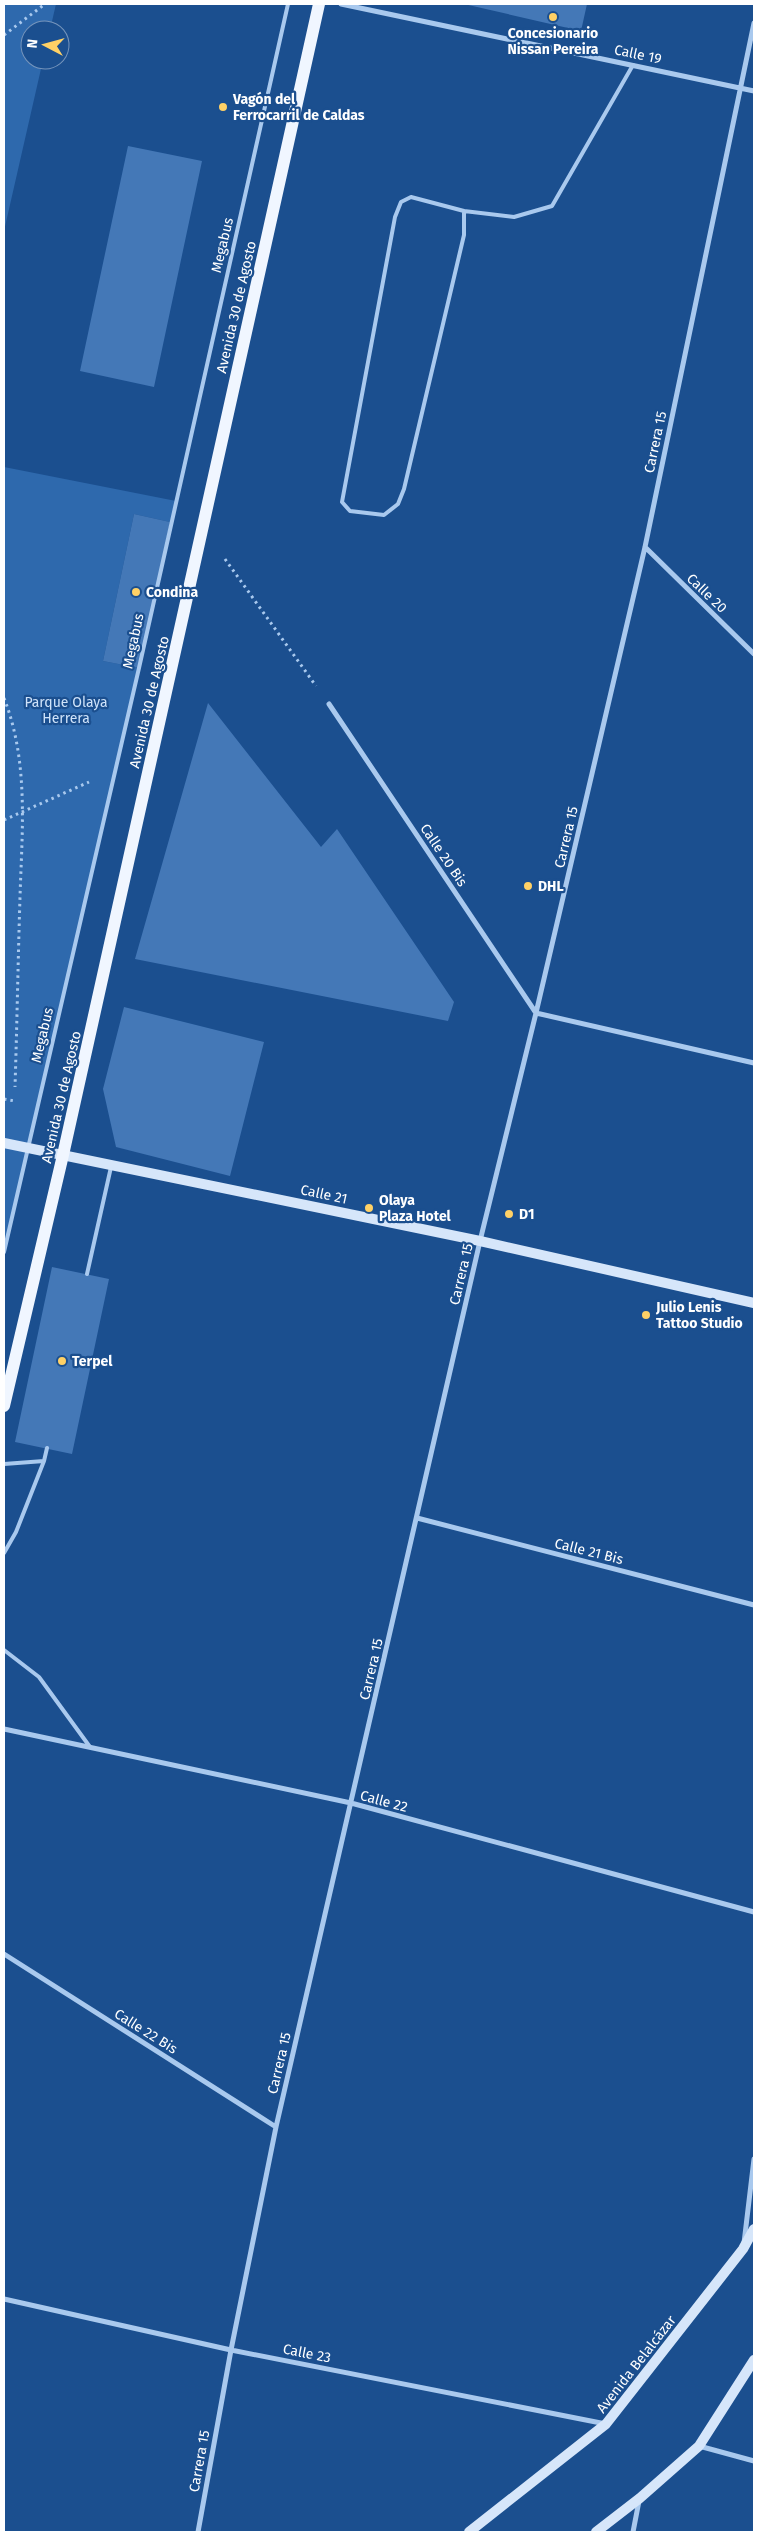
<svg xmlns="http://www.w3.org/2000/svg" width="758" height="2536" font-family="'Fira Sans',sans-serif">
	<style>
		.green { fill: #2e69ad }
		.building { fill: #4478b7 }
		.lines { fill: none; stroke-linecap: round; stroke-linejoin: round }
		.path { stroke: #a9c9ee; stroke-width: 3; stroke-dasharray: 2.5 4; stroke-linecap: butt }
		.lane { stroke: #a9c9ee; stroke-width: 4 }
		.street { stroke: #a9c9ee; stroke-width: 5 }
		.secondary { stroke: #d6e6fa; stroke-width: 10 }
		.primary { stroke: #f0f6ff; stroke-width: 12 }
		.poi-dot { fill: #ffd166; stroke: #1b4f8f; stroke-width: 2 }
		.labels { text-anchor: middle; stroke-width: 4.5; stroke-linejoin: round; paint-order: stroke }
		.poi-label { font-size: 14px; font-weight: bold; fill: #fff; stroke: #1b4f8f; text-anchor: start }
		.street-label { font-size: 14px; fill: #fff; stroke: #1b4f8f }
		.park-label { font-size: 14px; fill: #cfe3fa; stroke: #1b4f8f }
	</style>
	<rect width="100%" height="100%" fill="#1b4f8f"/>
	<!-- green -->
	<path class="green" d="M4,4H56L50,30H30V60H43L4,231Z
		M4,467L176,501L170,522L134,514L103,661L139,668L4,1252Z"/>
	<!-- building -->
	<path class="building" d="M464,4H587L581,31Z
		M128,146L202,161L154,387L80,371Z
		M134,514L170,522L139,668L103,661Z
		M208,703L321,847L337,829L454,1002L448,1021L135,959Z
		M124,1007L264,1042L230,1176L116,1147L103,1089Z
		M52,1267L109,1279L72,1454L15,1442Z"/>
	<g class="lines">
		<!-- path -->
		<path class="path" d="M4,35L45,4
			M225,559L316,686
			M4,698C29,762 22,830 20,897C18,961 17,1024 15,1087
			M4,820L89,782
			M4,1099L15,1101"/>
		<!-- lane -->
		<path class="lane" d="M411,197L464,211V235L404,489L398,504L384,515L350,511L342,502L395,217L401,202Z
			M464,211L514,217L552,206L633,65
			M4,1252L139,668L288,4
			M87,1274L111,1167
			M4,1464L44,1461L47,1448
			M4,1553L16,1532L44,1461
			M4,1650L39,1677L90,1747"/>
		<!-- street -->
		<path class="street" d="M341,4L754,91
			M645,547L754,654
			M329,704L536,1013L754,1063
			M417,1518L754,1605
			M4,1729L351,1803L754,1912
			M4,1954L276,2127
			M744,2243L754,2159
			M4,2299L231,2350L606,2424
			M699,2446L754,2461
			M198,2532L231,2350L276,2127L480,1241L536,1013L645,547L754,23
			M633,2532L639,2501"/>
		<!-- secondary -->
		<path class="secondary" d="M4,1143L480,1241L754,1303
			M469,2532L606,2424L743,2249L754,2229
			M596,2532L640,2498L699,2446L754,2360"/>
		<!-- primary -->
		<path class="primary" d="M4,1406L63,1155L319,4"/>
	</g>
	<!-- markers -->
	<g class="poi-dot">
		<circle cx="553" cy="17" r="5"/>
		<circle cx="223" cy="107" r="5"/>
		<circle cx="136" cy="592" r="5"/>
		<circle cx="528" cy="886" r="5"/>
		<circle cx="369" cy="1208" r="5"/>
		<circle cx="509" cy="1214" r="5"/>
		<circle cx="646" cy="1315" r="5"/>
		<circle cx="62" cy="1361" r="5"/>
	</g>
	<g class="labels">
		<!-- poi labels -->
		<g class="poi-label">
			<text x="553" y="38" text-anchor="middle">Concesionario<tspan x="553" dy="16">Nissan Pereira</tspan></text>
			<text x="233" y="104">Vagón del<tspan x="233" dy="16">Ferrocarril de Caldas</tspan></text>
			<text x="146" y="597">Condina</text>
			<text x="538" y="891">DHL</text>
			<text x="379" y="1205">Olaya<tspan x="379" dy="16">Plaza Hotel</tspan></text>
			<text x="519" y="1219">D1</text>
			<text x="656" y="1312">Julio Lenis<tspan x="656" dy="16">Tattoo Studio</tspan></text>
			<text x="72" y="1366">Terpel</text>
		</g>
		<!-- street labels -->
		<g class="street-label">
			<text transform="translate(638 54) rotate(12)" y="5">Calle 19</text>
			<text transform="translate(222 245) rotate(-77)" y="5">Megabus</text>
			<text transform="translate(236 307) rotate(-77)" y="5">Avenida 30 de Agosto</text>
			<text transform="translate(655 442) rotate(-78)" y="5">Carrera 15</text>
			<text transform="translate(707 593) rotate(44)" y="5">Calle 20</text>
			<text transform="translate(133 641) rotate(-78)" y="5">Megabus</text>
			<text transform="translate(149 702) rotate(-77)" y="5">Avenida 30 de Agosto</text>
			<text transform="translate(566 837) rotate(-77)" y="5">Carrera 15</text>
			<text transform="translate(444 855) rotate(56)" y="5">Calle 20 Bis</text>
			<text transform="translate(42 1035) rotate(-77)" y="5">Megabus</text>
			<text transform="translate(61 1097) rotate(-77)" y="5">Avenida 30 de Agosto</text>
			<text transform="translate(324 1194) rotate(12)" y="5">Calle 21</text>
			<text transform="translate(461 1274) rotate(-77)" y="5">Carrera 15</text>
			<text transform="translate(589 1551) rotate(14)" y="5">Calle 21 Bis</text>
			<text transform="translate(371 1669) rotate(-77)" y="5">Carrera 15</text>
			<text transform="translate(384 1801) rotate(15)" y="5">Calle 22</text>
			<text transform="translate(146 2031) rotate(32)" y="5">Calle 22 Bis</text>
			<text transform="translate(279 2063) rotate(-77)" y="5">Carrera 15</text>
			<text transform="translate(307 2353) rotate(11)" y="5">Calle 23</text>
			<text transform="translate(636 2364) rotate(-52)" y="5">Avenida Belalcázar</text>
			<text transform="translate(199 2461) rotate(-80)" y="5">Carrera 15</text>
		</g>
		<!-- park labels -->
		<g class="park-label">
			<text x="66" y="707">Parque Olaya<tspan x="66" dy="16">Herrera</tspan></text>
		</g>
	</g>
	<!-- border -->
	<rect width="758" height="2536" fill="none" stroke="#ffffff" stroke-width="10"/>
	<!-- north arrow -->
	<g transform="translate(45 45) rotate(276)"><circle r="24" fill="#1b4f8f" stroke="#7695bc"/>
	<path d="M0-4L9 19L0 12L-9 19Z" fill="#ffd166"/>
	<text y="-8" font-size="14" font-weight="bold" text-anchor="middle" fill="#ffffff">N</text>
	</g>
</svg>
